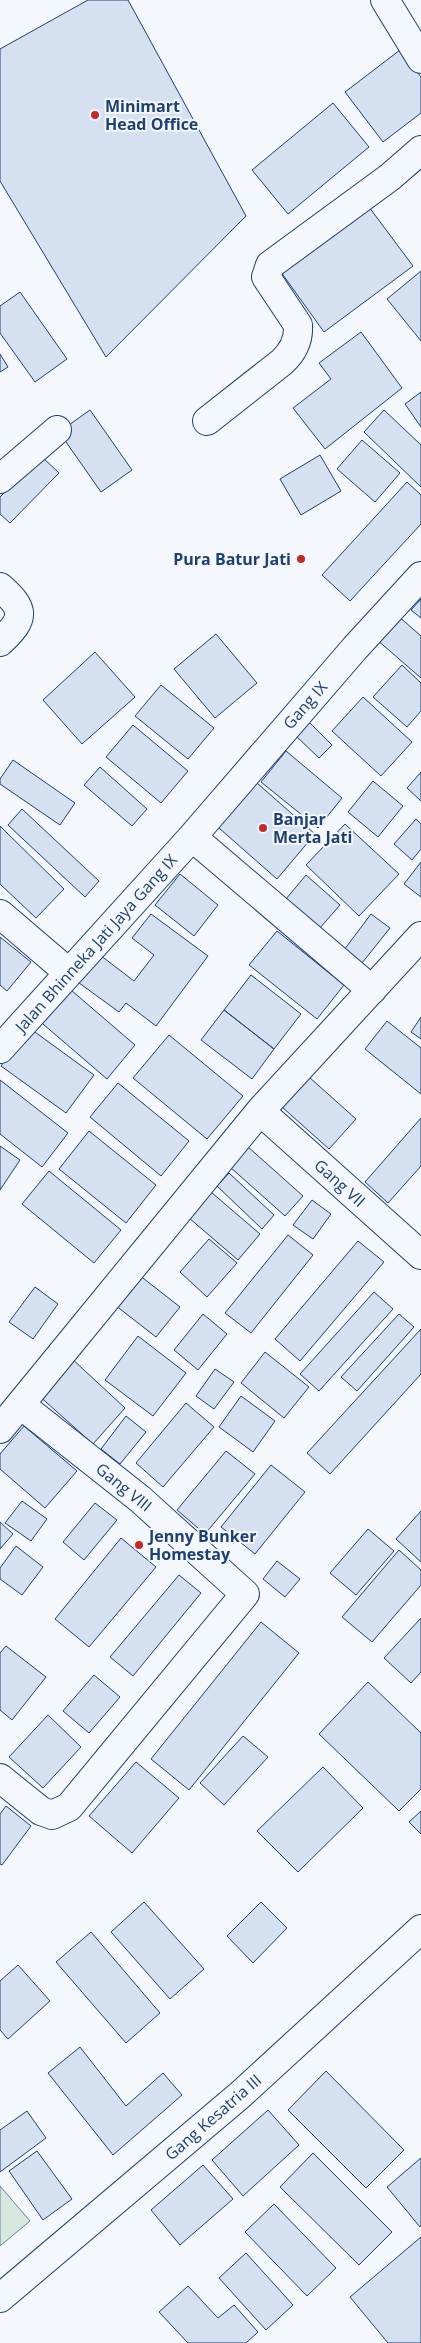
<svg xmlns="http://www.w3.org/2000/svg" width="421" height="2343" font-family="'Open Sans',sans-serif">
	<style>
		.green { fill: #d7e8df; stroke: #687fa3 }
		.building { fill: #d5e0f0; stroke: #1d3f73 }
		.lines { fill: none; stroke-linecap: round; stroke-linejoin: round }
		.minor-casing { stroke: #1d3f73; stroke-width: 30 }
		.minor { stroke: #f4f7fb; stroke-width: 28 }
		.poi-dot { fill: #c62828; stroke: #f4f7fb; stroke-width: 2 }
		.labels { text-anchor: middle; stroke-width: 4; stroke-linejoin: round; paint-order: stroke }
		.poi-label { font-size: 16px; font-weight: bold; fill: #1d3f73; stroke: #f4f7fb; text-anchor: start }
		.street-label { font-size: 16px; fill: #1d3f73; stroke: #f4f7fb }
	</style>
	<rect width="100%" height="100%" fill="#f4f7fb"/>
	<!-- green -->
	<path class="green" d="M0,2186L30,2221L0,2246Z"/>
	<!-- building -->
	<path class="building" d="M88,0H128L246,216L106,357L0,181V49Z
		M400,50L421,77V113L383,142L345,92Z
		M333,103L369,147L288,214L252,170Z
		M366,203L413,266L324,332L278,268Z
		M421,271V341L387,299Z
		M20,292L67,359L35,382L0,333V306Z
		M361,332L402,388L325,449L293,408L331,379L319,363Z
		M0,354L8,367L0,372Z
		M421,392V427L405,404Z
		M90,410L132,470L101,492L59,432Z
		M384,410L421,445V487L364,432Z
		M362,440L400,473L375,502L337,469Z
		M320,455L341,491L301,515L280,479Z
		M41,456L59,473L10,523L0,514V497Z
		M407,482L421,495V524L350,601L322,575Z
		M421,599V618L411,610Z
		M397,615L421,636V678L376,639Z
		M216,634L257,683L215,718L174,669Z
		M95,652L135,697L82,744L43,700Z
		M402,665L421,683V711L407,727L373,697Z
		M161,685L214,728L188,759L135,716Z
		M363,697L412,742L381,776L332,731Z
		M309,722L332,745L319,758L296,736Z
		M133,725L188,771L161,803L106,757Z
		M286,751L342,798L318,828L261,782Z
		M13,760L75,803L60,825L0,784V779Z
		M100,767L147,809L132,826L84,785Z
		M421,772V801L407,788Z
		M249,776L315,834L277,879L211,821Z
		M373,781L403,806L378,837L348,812Z
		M22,809L99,881L85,897L8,825Z
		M416,819L421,824V849L412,860L394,844Z
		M345,824L399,874L359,916L306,865Z
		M0,826L64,889L36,918L0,884Z
		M421,862V897L404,884Z
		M180,874L218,905L194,936L155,905Z
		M306,875L340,905L319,929L286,899Z
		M151,914L208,956L156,1026L126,1003L119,1012L75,980L96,952L134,981L154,955L132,938Z
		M371,914L390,928L362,963L344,950Z
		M277,931L344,985L317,1019L249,965Z
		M0,937L31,962L7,991L0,985Z
		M251,975L301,1014L274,1049L224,1010Z
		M64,984L135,1045L107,1079L36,1018Z
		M224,1010L274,1049L252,1079L201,1040Z
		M421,1017V1039L411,1032Z
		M387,1021L421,1048V1094L365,1049Z
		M28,1027L94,1075L66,1113L1,1066Z
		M169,1035L243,1096L207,1139L133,1078Z
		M309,1077L356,1119L329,1149L282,1107Z
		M0,1080L68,1133L42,1167L0,1134Z
		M118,1083L189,1141L161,1176L90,1117Z
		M421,1118V1166L388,1203L365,1182Z
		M89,1131L156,1185L126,1223L59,1169Z
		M0,1146L20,1160L0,1190Z
		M247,1146L303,1196L285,1216L230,1167Z
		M49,1171L121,1230L94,1263L22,1204Z
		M229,1173L274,1215L262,1229L217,1186Z
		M211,1192L260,1234L238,1260L189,1218Z
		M312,1200L331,1214L313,1239L293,1225Z
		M288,1235L313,1255L251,1333L225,1313Z
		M209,1239L237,1263L207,1297L180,1272Z
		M358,1241L384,1262L300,1361L275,1339Z
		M134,1271L180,1307L156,1337L111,1302Z
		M35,1287L58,1304L33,1339L9,1322Z
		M374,1292L393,1309L319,1391L300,1374Z
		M203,1314L227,1334L198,1370L174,1350Z
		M399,1314L414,1327L357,1391L341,1377Z
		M421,1329V1374L330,1474L307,1453Z
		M138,1336L186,1373L153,1416L105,1380Z
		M265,1352L309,1387L284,1418L241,1383Z
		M70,1357L125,1408L93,1444L37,1394Z
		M215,1369L234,1382L214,1409L196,1396Z
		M241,1396L275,1421L253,1452L219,1427Z
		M186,1403L214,1427L163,1487L136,1463Z
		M126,1416L146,1432L120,1464L101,1449Z
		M24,1426L77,1471L45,1508L0,1469V1454Z
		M226,1451L255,1474L205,1534L177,1510Z
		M271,1465L305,1492L255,1554L221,1527Z
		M22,1501L47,1519L31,1541L5,1523Z
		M95,1503L117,1520L84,1560L63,1542Z
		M421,1511V1562L396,1539Z
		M0,1522L13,1534L0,1549Z
		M368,1529L394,1551L356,1595L330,1573Z
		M121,1538L156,1567L89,1647L55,1619Z
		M16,1546L43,1567L22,1595L0,1579V1568Z
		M399,1550L421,1570V1585L372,1642L342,1617Z
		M277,1561L300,1579L285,1597L263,1579Z
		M179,1575L201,1593L133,1676L110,1657Z
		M421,1618V1672L411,1683L384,1658Z
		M261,1622L299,1653L189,1790L151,1759Z
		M6,1646L46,1677L12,1720L0,1710V1653Z
		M94,1675L120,1697L89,1733L63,1711Z
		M368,1682L421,1733V1789L399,1811L319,1734Z
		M48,1715L81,1747L43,1788L9,1757Z
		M243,1736L268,1757L224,1805L200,1783Z
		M136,1762L179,1798L132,1853L89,1816Z
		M323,1767L363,1808L298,1872L257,1831Z
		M6,1806L31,1826L2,1865L0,1864V1814Z
		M421,1811V1834L409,1822Z
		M144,1902L204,1969L170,1999L111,1932Z
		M261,1902L287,1928L253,1963L227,1936Z
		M91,1932L160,2013L126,2043L56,1962Z
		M18,1965L50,2001L8,2039L0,2030V1981Z
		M80,2047L126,2106L163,2073L182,2095L113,2155L48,2073Z
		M326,2071L404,2150L366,2188L288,2110Z
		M268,2110L299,2145L243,2196L212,2160Z
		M27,2111L46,2138L0,2172V2130Z
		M37,2151L72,2199L43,2220L9,2171Z
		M313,2153L392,2232L359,2265L280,2187Z
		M421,2158V2226L420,2227L387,2187Z
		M203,2165L233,2199L180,2245L151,2210Z
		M274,2204L336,2268L307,2296L245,2232Z
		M421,2237V2343H388L350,2297Z
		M246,2253L293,2305L266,2330L219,2278Z
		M188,2286L218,2318L234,2305L258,2332L246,2343H188L159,2312Z"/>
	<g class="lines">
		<!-- minor casing -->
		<g class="minor-casing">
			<path id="minor" d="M385,0L421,59
				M207,421L282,362C293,352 299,340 298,325L266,277L270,265L390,177L421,150
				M0,479L57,430
				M0,587C25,609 26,618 0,642
				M192,837L372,990
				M0,914L68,972
				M0,1049L192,837L355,648L421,576
				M260,1111L421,1255
				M0,1429L260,1111L421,936
				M0,1778L41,1811L52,1815L69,1807L245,1594L140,1499L21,1405
				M0,2298L240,2095L421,1929"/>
		</g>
		<!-- minor -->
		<use href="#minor" class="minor"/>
	</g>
	<!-- markers -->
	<g class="poi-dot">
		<circle cx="95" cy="115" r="5"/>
		<circle cx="301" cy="559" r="5"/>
		<circle cx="263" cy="828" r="5"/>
		<circle cx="139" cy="1545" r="5"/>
	</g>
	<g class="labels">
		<!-- poi labels -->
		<g class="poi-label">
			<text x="105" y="112">Minimart<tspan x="105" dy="18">Head Office</tspan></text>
			<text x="291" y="565" text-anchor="end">Pura Batur Jati</text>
			<text x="273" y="825">Banjar<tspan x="273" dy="18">Merta Jati</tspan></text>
			<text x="149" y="1542">Jenny Bunker<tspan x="149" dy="18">Homestay</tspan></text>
		</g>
		<!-- street labels -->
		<g class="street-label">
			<text transform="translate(305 705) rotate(-49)" y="6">Gang IX</text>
			<text transform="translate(96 943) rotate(-48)" y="6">Jalan Bhinneka Jati Jaya Gang IX</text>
			<text transform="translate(340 1183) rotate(42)" y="6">Gang VII</text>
			<text transform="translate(124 1487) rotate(39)" y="6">Gang VIII</text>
			<text transform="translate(213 2117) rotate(-41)" y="6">Gang Kesatria III</text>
		</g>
	</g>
</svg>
